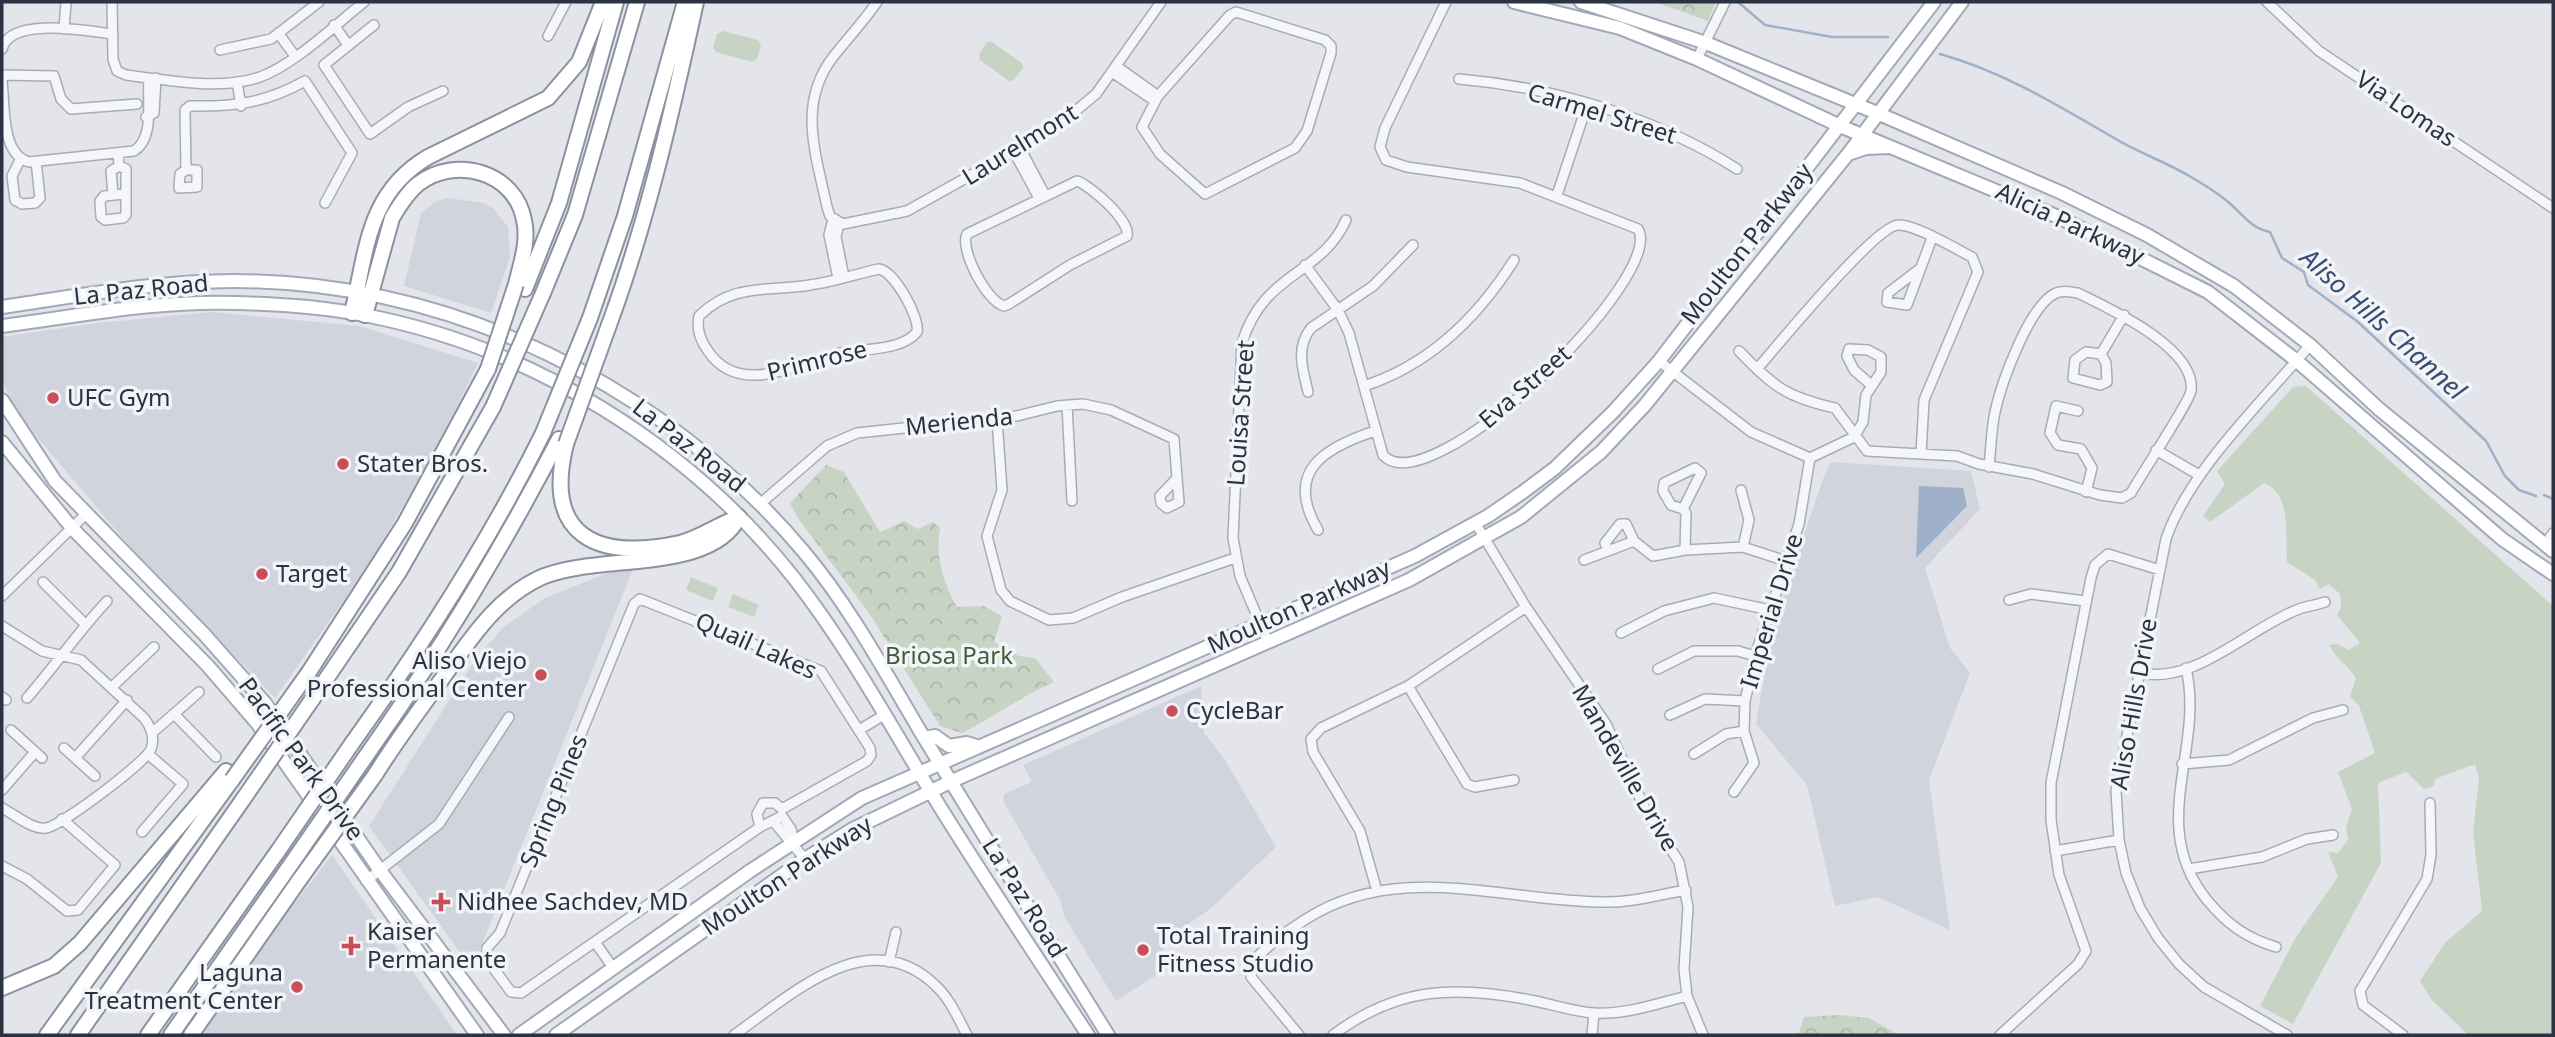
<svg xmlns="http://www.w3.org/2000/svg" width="2555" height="1037" font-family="'Noto Sans',sans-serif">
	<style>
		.built { fill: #d1d4dc }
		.grass { fill: #c7d4c4 }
		.forest { fill: url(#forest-crowns) }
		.water { fill: #9fb1c9 }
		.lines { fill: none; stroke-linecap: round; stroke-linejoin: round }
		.stream { stroke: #9fb1c9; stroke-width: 2.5 }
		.minor-casing { stroke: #a8acb4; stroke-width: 12 }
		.major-casing { stroke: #a2a9b6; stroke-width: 16 }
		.highway-casing { stroke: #8a92a1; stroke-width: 18 }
		.minor { stroke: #f5f6f9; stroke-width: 9 }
		.major { stroke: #fff; stroke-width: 12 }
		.highway { stroke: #fff; stroke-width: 14 }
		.highway-bridge-casing { stroke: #8a92a1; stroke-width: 18; stroke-linecap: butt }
		.highway-bridge { stroke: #fff; stroke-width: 14 }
		.poi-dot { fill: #cb4d58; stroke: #f2f4f8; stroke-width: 2.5 }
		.labels { text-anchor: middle; stroke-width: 7; stroke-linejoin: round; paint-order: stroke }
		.street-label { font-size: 24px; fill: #2b3242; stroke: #f2f4f8 }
		.poi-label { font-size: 24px; fill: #2b3242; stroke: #f2f4f8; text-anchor: start }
		.park-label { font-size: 24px; fill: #3d5d39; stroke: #f2f4f8 }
		.water-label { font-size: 26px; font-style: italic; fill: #364e75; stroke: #f2f4f8 }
	</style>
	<defs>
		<pattern id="forest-crowns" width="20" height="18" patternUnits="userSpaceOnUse" patternTransform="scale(1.75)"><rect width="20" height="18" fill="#c7d4c4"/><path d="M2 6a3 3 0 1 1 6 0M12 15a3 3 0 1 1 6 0" fill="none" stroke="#abb6aa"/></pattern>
	</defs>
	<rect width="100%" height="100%" fill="#e3e5ea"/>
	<!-- built -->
	<path class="built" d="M448,198L484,203L494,209L508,227L510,257L491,313L404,286L421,213L436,201Z
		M212,312L359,326L478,363L436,449L368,566L275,698L126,542L16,412L2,380V337L98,323Z
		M1831,462L1971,471L1980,509L1925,568L1950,648L1970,673L1929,780L1950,930L1878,897L1835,906L1807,785L1756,724L1772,630L1823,479Z
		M633,569L472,969L369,826L477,657L505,626L545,598L615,570Z
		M1201,686L1204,733L1225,760L1276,847L1210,909L1166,939L1161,954L1169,967L1116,1001L1064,916L1060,900L1003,801L1004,794L1032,782L1023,765Z
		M332,855L457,1035H201L268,938Z"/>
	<!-- grass -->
	<path class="grass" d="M723,31L758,40L761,45L757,59L752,62L716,52L713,48L717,34Z
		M987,42H992L1022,63L1023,68L1014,80L1009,81L980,60L979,54Z
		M2306,386L2553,606V1035H2468L2431,999L2420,981L2445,943L2482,911L2473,832L2479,779L2475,764L2435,779L2434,786L2424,789L2406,772L2378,783L2381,863L2293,1024L2260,1006L2296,937L2338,877L2328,852L2338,853L2348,840L2346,827L2352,809L2338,772L2375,753L2359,706L2350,696L2356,678C2347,664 2336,659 2329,645L2337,644L2349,650L2360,643L2337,615L2341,608L2340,594L2329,584L2320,589L2315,580L2287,562C2285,536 2292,494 2264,483L2210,522L2203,516L2225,484L2217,471L2293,387Z
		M691,577L718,588L713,601L686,590Z
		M733,594L759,605L754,617L728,607Z"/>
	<!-- forest -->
	<path class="forest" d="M1655,2H1716L1708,21Z
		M826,465L844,472L880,532L904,521L918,529L933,522L940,528C935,556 943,583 957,607L984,606L1002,616L994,642L1019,656L1035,658L1054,682C1022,696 993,717 962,733L940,726L869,613L797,517L790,503Z
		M1839,1015L1869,1018L1899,1035H1798L1804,1017Z"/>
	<!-- water -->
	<path class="water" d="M1919,486L1963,488L1967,506L1916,558Z"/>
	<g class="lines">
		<!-- stream -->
		<path class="stream" d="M1738,2L1765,25L1832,37H1888
			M1940,54C2004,72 2057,105 2114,138C2139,153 2166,162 2191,177C2203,184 2216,192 2227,201C2242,213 2250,228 2270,232L2282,258L2304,272L2308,285L2358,322L2486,441L2505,476L2519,490L2536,496
			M2544,495L2553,499"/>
		<!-- minor casing -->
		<g class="minor-casing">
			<path id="minor" d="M112,2L113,59L117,71L126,75C168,80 219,91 260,77C295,64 335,25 364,2
				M877,2C864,21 848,38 833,57C797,104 816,154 827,207L830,216L843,224L907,211L1055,128L1096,94L1161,2
				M2267,2L2319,51L2553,208
				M1236,12L1325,40L1331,46V53L1307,131L1295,148L1205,194L1160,154L1142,127L1158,96L1230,15Z
				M334,25L348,45
				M374,25L324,65L370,134L408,107L443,91
				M64,29L66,2
				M278,33L295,56
				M548,36L566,2
				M2,49C10,16 87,31 113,34
				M220,50L271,39L319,2
				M1697,59L1725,2
				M1116,66L1158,96
				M1112,72L1155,101
				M2,75L54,76L61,99L71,109L137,104
				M1459,79C1553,87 1658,118 1737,169
				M2,81C5,105 1,155 29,162L134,151C155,138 147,100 149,78
				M237,82L241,106
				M146,117L154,113L156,78
				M1020,148L1045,195
				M1014,152L1039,198
				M118,153L119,166L126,169V215L123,218L105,220L101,217L100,201L104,196L124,194
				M20,160L12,176L15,200L22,204L35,203L40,198L36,161
				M186,170H197V187L179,188L180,174L186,170L185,110L190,106C233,107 266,103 305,81L352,153L325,203
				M1077,181C1091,186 1131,221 1127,236L1070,265L1009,304L1004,306C987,302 959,249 967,234Z
				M113,195L111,171L119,166
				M1557,195L1587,105
				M833,219L829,235L838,278
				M839,223L836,237L844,277
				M1305,265L1338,310L1349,333L1383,455C1429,507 1667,277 1638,229L1520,183L1407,167L1386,160L1380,147L1385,128L1446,2
				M879,269C894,271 920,317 917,332C901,352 860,348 836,354C794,365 739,397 708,351C700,340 696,329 699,316C734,282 768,292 810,285C833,282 856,274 879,269Z
				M1918,270L1888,293L1887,302L1907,305L1932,238
				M1739,351C1774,387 1786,397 1835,408L1867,451L1957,456L1979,464L2033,474L2100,495L2122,498L2131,493C2140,476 2189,403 2191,391C2197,348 2108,308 2078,293C2070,292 2064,290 2056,293C2029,305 2001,384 1995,412C1991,430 1991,449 1989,467
				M2101,354L2106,363L2107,382L2100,385L2073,378L2075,360L2086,352L2101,354L2124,315
				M1659,361L1751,432L1810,458
				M1757,369C1778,345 1875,226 1898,225C1915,224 1956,249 1972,257L1978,272L1924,400L1921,454
				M1364,386C1429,365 1478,317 1514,260
				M1308,392C1303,370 1295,348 1311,328L1373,286L1413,245
				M1067,405L1072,501
				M2078,411L2056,406L2050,433L2058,445L2081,449L2092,468L2086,492
				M997,419L1002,490L987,536L1001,590L1010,601L1049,620L1073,618L1122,597L1235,558
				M2156,450L2199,475
				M1810,458L1854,437L1863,422L1866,395L1881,372V357L1868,350L1849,349L1847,356L1854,370L1870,384
				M1741,490L1749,520L1743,547
				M760,504L827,446L857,433L1017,416L1057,406L1083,404L1111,410L1174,439L1177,478L1160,496L1161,503L1167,508L1179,502L1177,478
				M1683,509L1671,505L1663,491L1664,483L1695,468L1701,473L1683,509L1686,513L1685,550
				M1476,524L1526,607L1606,724L1646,811L1679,862L1688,907L1684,969L1687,996L1703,1035
				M1318,530C1284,472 1323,448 1375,431
				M1634,541L1626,524H1620L1605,543L1608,551L1634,541L1653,556L1685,550L1743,547L1786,561
				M2545,545L2553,533
				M1584,560L1608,551
				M43,582L85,624
				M2,596L86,514
				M2009,600L2031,594L2085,601
				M2,626L42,651L81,660L144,718C151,727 155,738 151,749C145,763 61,826 46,828C32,830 14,814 2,808
				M1621,633L1664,611L1714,598L1770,610
				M1268,642L1240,576L1233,538L1242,343C1264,271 1321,276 1346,220
				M2186,668C2205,749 2146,825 2207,900C2227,924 2246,938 2276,947
				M1658,669L1694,651H1738L1755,656
				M2139,673C2196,685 2248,628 2299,609C2307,606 2317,605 2325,602
				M1408,686L1467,784L1475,787L1514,780
				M112,687L154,647
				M2,697L6,700
				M27,698C55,666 78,632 107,601
				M175,715L216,757
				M1670,715L1705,699L1745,701
				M11,730L42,758
				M859,730L884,715
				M152,733L199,692
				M64,748L95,776
				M1694,754L1726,734L1744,731
				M75,758L127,700
				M2182,764L2229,760L2313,718L2343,710
				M2,790L35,752
				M1734,792L1754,763L1744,731L1745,701L1755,656L1799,524L1810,458
				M782,816L760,827L521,993L511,992L486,958L487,948L500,933L634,604L640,599L821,671L870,748L871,755L867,761L782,809
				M782,816L791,829L794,843
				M773,821L805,859
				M760,827L757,814L763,803H775L782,809
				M142,832L183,784L148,754
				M2055,851L2119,840
				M2,866L27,879L67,911L78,910L115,865L62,819
				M2189,869L2262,857L2307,839L2333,835
				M366,881L439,824L509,717
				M1377,891L1360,831L1313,752L1311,739L1321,728L1408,686L1526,607
				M595,942L614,969
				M889,962L896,932
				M734,1035C790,996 869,920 936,986C950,999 958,1018 967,1035
				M1299,1035L1251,977L1253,962C1267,945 1287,931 1306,919C1399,860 1501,901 1602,902C1630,903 1658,895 1686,890
				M1333,1035C1398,986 1457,985 1535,1001C1554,1005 1573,1011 1593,1013C1625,1015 1656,1004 1687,996
				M1592,1035L1594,1013
				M2000,1035L2078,964L2086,951L2059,875L2051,820V783L2091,578L2095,565L2108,554L2160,570
				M2287,1035L2204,987L2179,964L2158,938L2140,908L2126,873L2119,840L2116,791L2166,539C2189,471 2263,401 2310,345
				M2403,1035L2363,1005L2360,991L2427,879L2431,855L2430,803"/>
		</g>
		<!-- major casing -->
		<g class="major-casing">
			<path id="major" d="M1514,2L1620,28L1697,59L1840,126L2056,216L2208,292L2297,361L2502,539L2553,574
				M1581,2L1706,43L1877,113L2062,193L2147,235L2234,286L2310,345L2379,409L2553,551
				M1848,154L1866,148L1889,147
				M2,307C78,296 157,281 234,281C454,282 663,385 804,552C851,608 886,674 923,736C984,836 1046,936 1108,1035
				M2,326C79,316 158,300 236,303C279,304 322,307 364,315C532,347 689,445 794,578C850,650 893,730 940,807C988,884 1038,959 1088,1035
				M2,400L55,481L204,634L265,703L379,869L504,1035
				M2,442L72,528L208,666L257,723L477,1035
				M924,738L935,736L949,746L967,743L979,747
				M519,1035L750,871L862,798L1415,556L1488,516L1523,492L1555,468L1613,412L1659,361L1934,2
				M556,1035L805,859L851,830L952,781L1409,580L1521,517L1601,452L1645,405L1848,154L1962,2"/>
		</g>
		<!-- highway casing -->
		<g class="highway-casing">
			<path id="highway" d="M525,289L559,203L616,2
				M543,293L575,215L637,2
				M352,313C367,250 367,193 428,157L548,98L579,62L603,2
				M365,315L392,218C399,206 407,193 418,184C456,155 515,172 524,220C529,241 521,263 516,284
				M590,318L625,216L685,2
				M609,325C648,219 672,112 696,2
				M566,444C543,536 596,561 680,543C700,538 719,524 739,517
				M309,672L405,523L488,369
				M318,691L399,572L493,407
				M353,742C424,643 489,542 543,433
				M364,759C437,656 501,551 559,439
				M375,775C395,743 417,713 439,683C468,643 495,598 542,577C599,553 711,574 739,517
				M2,988L54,966L80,943L226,771
				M47,1035L232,780
				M78,1035L244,798
				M148,1035L278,851
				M171,1035L289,867
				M191,1035L300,879"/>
		</g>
		<!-- minor -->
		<use href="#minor" class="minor"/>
		<!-- major -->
		<use href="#major" class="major"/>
		<!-- highway -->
		<use href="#highway" class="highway"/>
		<!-- highway-bridge casing -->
		<g class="highway-bridge-casing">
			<path id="highway-bridge" d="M488,369L516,284
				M493,407L543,293
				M543,433L590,318
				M566,444L609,325
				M232,780L309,672
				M244,798L318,691
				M278,851L353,742
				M289,867L364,759
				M300,879L375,775"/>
		</g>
		<!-- highway-bridge -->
		<use href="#highway-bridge" class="highway-bridge"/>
	</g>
	<!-- markers -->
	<g class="poi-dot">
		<circle cx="53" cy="398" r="7"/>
		<circle cx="343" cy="464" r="7"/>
		<circle cx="262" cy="574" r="7"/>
		<circle cx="541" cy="675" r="7"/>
		<circle cx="1172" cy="711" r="7"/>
		<path d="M437.5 891.5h7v7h7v7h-7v7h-7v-7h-7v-7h7z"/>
		<path d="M347.5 935.5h7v7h7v7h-7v7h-7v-7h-7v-7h7z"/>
		<circle cx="1143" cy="950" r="7"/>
		<circle cx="297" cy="987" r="7"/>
	</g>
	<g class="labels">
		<!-- street labels -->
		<g class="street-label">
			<text transform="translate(2406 109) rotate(34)" y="8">Via Lomas</text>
			<text transform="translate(1602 114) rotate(17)" y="8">Carmel Street</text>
			<text transform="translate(1020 145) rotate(-32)" y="8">Laurelmont</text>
			<text transform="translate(2070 224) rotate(25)" y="8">Alicia Parkway</text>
			<text transform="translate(1747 244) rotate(-52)" y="8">Moulton Parkway</text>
			<text transform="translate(141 290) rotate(-6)" y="8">La Paz Road</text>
			<text transform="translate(817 361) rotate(-14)" y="8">Primrose</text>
			<text transform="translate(1525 387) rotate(-41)" y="8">Eva Street</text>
			<text transform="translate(1241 413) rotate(-86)" y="8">Louisa Street</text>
			<text transform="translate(959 422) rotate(-6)" y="8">Merienda</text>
			<text transform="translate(689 446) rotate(38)" y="8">La Paz Road</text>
			<text transform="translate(1299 607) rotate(-24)" y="8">Moulton Parkway</text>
			<text transform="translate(1772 611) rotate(-73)" y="8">Imperial Drive</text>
			<text transform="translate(756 646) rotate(24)" y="8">Quail Lakes</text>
			<text transform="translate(2134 704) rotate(-80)" y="8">Aliso Hills Drive</text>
			<text transform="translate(301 759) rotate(54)" y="8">Pacific Park Drive</text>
			<text transform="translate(1625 768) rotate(60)" y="8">Mandeville Drive</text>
			<text transform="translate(554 801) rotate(-68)" y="8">Spring Pines</text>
			<text transform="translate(787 876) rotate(-33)" y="8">Moulton Parkway</text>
			<text transform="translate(1024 898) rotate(58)" y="8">La Paz Road</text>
		</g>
		<!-- poi labels -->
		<g class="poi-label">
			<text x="67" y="406">UFC Gym</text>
			<text x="357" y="472">Stater Bros.</text>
			<text x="276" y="582">Target</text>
			<text x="527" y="669" text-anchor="end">Aliso Viejo<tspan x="527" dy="28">Professional Center</tspan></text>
			<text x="1186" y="719">CycleBar</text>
			<text x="457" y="910">Nidhee Sachdev, MD</text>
			<text x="367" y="940">Kaiser<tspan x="367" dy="28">Permanente</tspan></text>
			<text x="1157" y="944">Total Training<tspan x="1157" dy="28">Fitness Studio</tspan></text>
			<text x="283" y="981" text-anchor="end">Laguna<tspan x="283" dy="28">Treatment Center</tspan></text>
		</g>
		<!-- park labels -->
		<g class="park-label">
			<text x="949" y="664">Briosa Park</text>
		</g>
		<!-- water labels -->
		<g class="water-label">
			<text transform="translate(2383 324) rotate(42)" y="9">Aliso Hills Channel</text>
		</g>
	</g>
	<!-- border -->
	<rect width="2555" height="1037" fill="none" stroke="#2b3242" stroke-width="7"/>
</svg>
